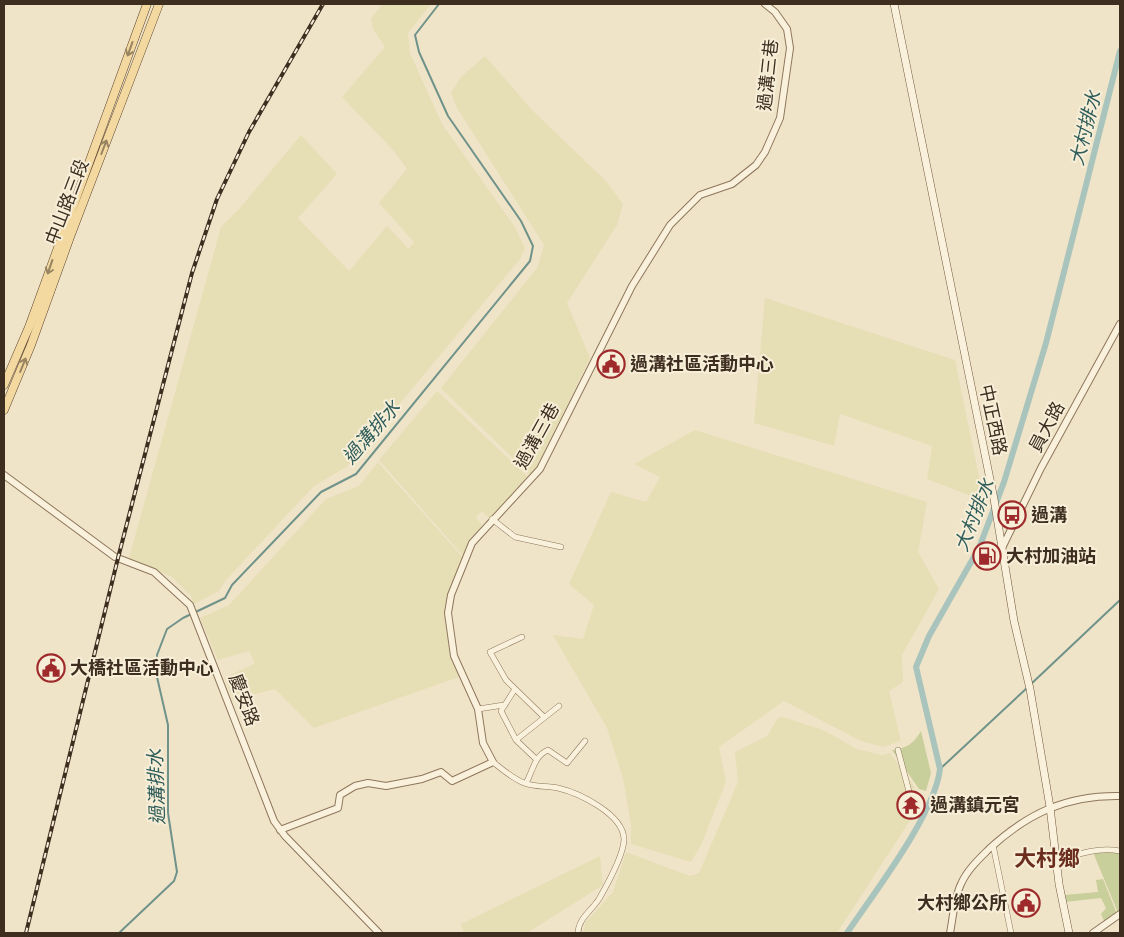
<svg xmlns="http://www.w3.org/2000/svg" width="1124" height="937" font-family="'Libre Baskerville','Noto Sans TC',serif">
	<style>
		.farmland { fill: #e6deb5 }
		.green { fill: #c9cf9b }
		.lines { fill: none; stroke-linecap: round; stroke-linejoin: round }
		.stream { stroke: #6f938a; stroke-width: 2 }
		.canal { stroke: #a9c4bc; stroke-width: 6 }
		.minor-casing { stroke: #8d765c; stroke-width: 6 }
		.tertiary-casing { stroke: #8d765c; stroke-width: 8 }
		.secondary-casing { stroke: #6f573f; stroke-width: 8 }
		.primary-casing { stroke: #5b4430; stroke-width: 9 }
		.minor { stroke: #faf1dc; stroke-width: 5 }
		.tertiary { stroke: #faf1dc; stroke-width: 6 }
		.secondary { stroke: #faf1dc; stroke-width: 7 }
		.primary { stroke: #f3d9a0; stroke-width: 8 }
		.rail-casing { stroke: #3d2e20; stroke-width: 4 }
		.rail { stroke: #f7eed8; stroke-width: 2; stroke-dasharray: 5.5; stroke-linecap: butt }
		.oneway { stroke: #988460 }
		.labels { text-anchor: middle; stroke-width: 4; stroke-linejoin: round; paint-order: stroke }
		.street-label { font-size: 18px; fill: #3d2e20; stroke: #f7eed8 }
		.poi-label { font-size: 18px; font-weight: bold; fill: #3d2e20; stroke: #f7eed8; text-anchor: start }
		.water-label { font-size: 19px; font-style: italic; fill: #2f5d5a; stroke: #f7eed8 }
		.district-label { font-size: 22px; font-weight: bold; fill: #6b2e1e; stroke: #f7eed8 }
	</style>
	<rect width="100%" height="100%" fill="#f0e4c8"/>
	<!-- farmland -->
	<path class="farmland" d="M382,4H431L408,33L410,53L442,124L515,227L525,248L520,259L348,466L314,486L226,580L219,591L194,604L191,596L172,577L129,558L221,227L240,208L301,135L337,174L298,218L349,271L387,226L409,249L414,242L379,203L407,169L394,151L342,97L385,47L373,29L371,19Z
		M485,56L533,111L606,181L623,204L617,225L567,303L590,358L538,468L531,476L441,388L537,268L544,245L457,108L451,93L460,78Z
		M765,298L955,360L984,501L927,479L932,446L840,414L834,446L754,423Z
		M437,391L529,478L489,518L482,511L476,517L482,525L465,558L379,460Z
		M695,430L927,502L918,552L939,589L902,655L903,682L889,691L901,741L883,747L861,741L784,701L719,747L726,782L701,845L691,862L631,844V825L623,778L607,728L553,635L583,639L594,605L569,584L611,492L646,502L660,477L634,464Z
		M378,462L464,559L458,571L450,615L459,677L314,728L275,689L233,700L225,678L255,663L249,651L218,660L200,618L229,605L326,499L359,486Z
		M783,717L823,730L857,749L882,755L890,753L915,788L907,792L913,804L918,808L837,933H583L585,923L613,892L626,852L690,876L699,873L738,782L735,752L767,736L778,718Z
		M600,856L603,885L527,933H464L461,924Z"/>
	<!-- green -->
	<path class="green" d="M921,731L931,773L926,791L919,789L892,750C907,748 913,744 921,731Z
		M1092,850L1120,851L1119,915Z
		M1103,879L1117,914L1105,923L1101,914L1106,908L1101,898L1065,902L1064,895L1098,892L1096,880Z"/>
	<g class="lines">
		<!-- stream -->
		<path class="stream" d="M1031,684L1120,600
			M940,769L1028,687
			M119,933L174,881L177,872L168,813V725L157,677V655L167,629L183,618L225,598L232,585L321,492L356,474L530,261L533,246L521,221L448,116L419,52L415,35L439,4"/>
		<!-- canal -->
		<path class="canal" d="M847,933C874,893 935,814 940,769L916,667L929,636L979,548L1004,482L1046,343L1120,51"/>
		<!-- minor casing -->
		<g class="minor-casing">
			<path id="minor" d="M492,519L515,537L561,547
				M522,637L490,652L506,680L544,717
				M515,689L501,711L516,740L536,759
				M478,709L504,705
				M516,740L559,706
				M898,750L911,799
				M493,762C503,770 512,778 524,783C534,787 547,786 558,788C579,793 623,814 624,839C624,854 607,885 599,899C592,910 578,919 578,933
				M526,783C533,771 534,756 548,750L567,763L585,741
				M917,806L918,809
				M993,845L1011,933
				M1056,861C1078,854 1097,847 1120,851"/>
		</g>
		<!-- tertiary casing -->
		<g class="tertiary-casing">
			<path id="tertiary" d="M4,475L115,557L154,572L190,605L274,821L285,836L379,933
				M1003,546L1041,468L1120,324
				M280,830L338,808L340,795L355,786L368,783L386,786L422,779L441,772L452,781L493,762L483,743L478,709L454,656L448,613L451,595L472,543L540,469L632,286L670,225L700,195L732,184L756,165L765,152L780,118L790,48L787,29L775,12L765,4
				M950,933C953,918 954,898 961,884C967,870 979,859 989,849C1028,813 1067,795 1120,796
				M1093,933L1120,914"/>
		</g>
		<!-- secondary casing -->
		<g class="secondary-casing">
			<path id="secondary" d="M894,4L994,499L1014,621L1030,689L1050,807L1059,884L1069,933"/>
		</g>
		<!-- primary casing -->
		<g class="primary-casing">
			<path id="primary" d="M4,385L29,327L147,4
				M4,410L31,345L70,237L159,4"/>
		</g>
		<!-- minor -->
		<use href="#minor" class="minor"/>
		<!-- tertiary -->
		<use href="#tertiary" class="tertiary"/>
		<!-- secondary -->
		<use href="#secondary" class="secondary"/>
		<!-- primary -->
		<use href="#primary" class="primary"/>
		<!-- rail casing -->
		<g class="rail-casing">
			<path id="rail" d="M26,933L118,558L192,273L217,199L249,132L323,4"/>
		</g>
		<!-- rail -->
		<use href="#rail" class="rail"/>
	</g>
	<!-- one-way arrows -->
	<defs><path id="oneway-shaft" d="M-6 0H5M1.5-3L5.5 0L1.5 3" fill="none" stroke-width="1.6" stroke-linecap="round" stroke-linejoin="round" transform="scale(1.25)"/></defs>
	<g class="oneway">
		<use href="#oneway-shaft" transform="translate(130 49) rotate(110)"/>
		<use href="#oneway-shaft" transform="translate(104 147) rotate(-69)"/>
		<use href="#oneway-shaft" transform="translate(50 267) rotate(109)"/>
		<use href="#oneway-shaft" transform="translate(23 365) rotate(-68)"/>
	</g>
	<!-- icons -->
	<defs>
		<g id="civic-ring" transform="scale(1.4375)"><circle r="9.5" fill="#f7eed8" stroke="#9e2a2b" stroke-width="1.5"/><path d="M-.6-6.5H3V-4.5H.6V-3L4-1V1h2V6H-6V1h2V-1L-.6-3ZM-1.2 2.5V6h2.4V2.5Z" fill="#9e2a2b"/></g>
		<g id="bus-ring" transform="scale(1.4375)"><circle r="9.5" fill="#f7eed8" stroke="#9e2a2b" stroke-width="1.5"/><path d="M-5-6H5V4H4V6H2V4H-2V6H-4V4H-5ZM-3.5-4V0h7V-4ZM-3.5 1.2v1.5H-2V1.2ZM2 1.2v1.5H3.5V1.2Z" fill="#9e2a2b"/></g>
		<g id="fuel-ring" transform="scale(1.4375)"><circle r="9.5" fill="#f7eed8" stroke="#9e2a2b" stroke-width="1.5"/><path d="M-5.5-6h7V0h2V4h1.3V-2.5L3-4.5l.8-.8L6-3V5H2.5V1h-1V6h-7ZM-4.2-4.7v3.2H.2V-4.7Z" fill="#9e2a2b"/></g>
		<g id="temple-ring" transform="scale(1.4375)"><circle r="9.5" fill="#f7eed8" stroke="#9e2a2b" stroke-width="1.5"/><path d="M0-6L5-2H3V0L6.5 2.5H4V6H1.5V3h-3V6H-4V2.5H-6.5L-3 0V-2H-5Z" fill="#9e2a2b"/></g>
	</defs>
	<g fill-rule="evenodd">
		<use href="#civic-ring" x="611" y="364"/>
		<use href="#bus-ring" x="1012" y="515"/>
		<use href="#fuel-ring" x="987" y="556"/>
		<use href="#civic-ring" x="51" y="668"/>
		<use href="#temple-ring" x="911" y="805"/>
		<use href="#civic-ring" x="1026" y="903"/>
	</g>
	<g class="labels">
		<!-- street labels -->
		<g class="street-label">
			<text transform="translate(768 75) rotate(-84)" y="6">過溝三巷</text>
			<text transform="translate(67 202) rotate(-69)" y="6">中山路三段</text>
			<text transform="translate(993 420) rotate(78)" y="6">中正西路</text>
			<text transform="translate(1047 427) rotate(-62)" y="6">員大路</text>
			<text transform="translate(537 436) rotate(-61)" y="6">過溝三巷</text>
			<text transform="translate(244 700) rotate(69)" y="6">慶安路</text>
		</g>
		<!-- poi labels -->
		<g class="poi-label">
			<text x="630" y="370">過溝社區活動中心</text>
			<text x="1031" y="521">過溝</text>
			<text x="1006" y="562">大村加油站</text>
			<text x="70" y="674">大橋社區活動中心</text>
			<text x="930" y="811">過溝鎮元宮</text>
			<text x="1007" y="909" text-anchor="end">大村鄉公所</text>
		</g>
		<!-- water labels -->
		<g class="water-label">
			<text transform="translate(1085 128) rotate(-76)" y="7">大村排水</text>
			<text transform="translate(371 432) rotate(-49)" y="7">過溝排水</text>
			<text transform="translate(974 515) rotate(-68)" y="7">大村排水</text>
			<text transform="translate(156 787) rotate(-92)" y="7">過溝排水</text>
		</g>
		<!-- district labels -->
		<g class="district-label">
			<text x="1047" y="866">大村鄉</text>
		</g>
	</g>
	<!-- border -->
	<rect width="1124" height="937" fill="none" stroke="#3d2e20" stroke-width="10"/>
</svg>
